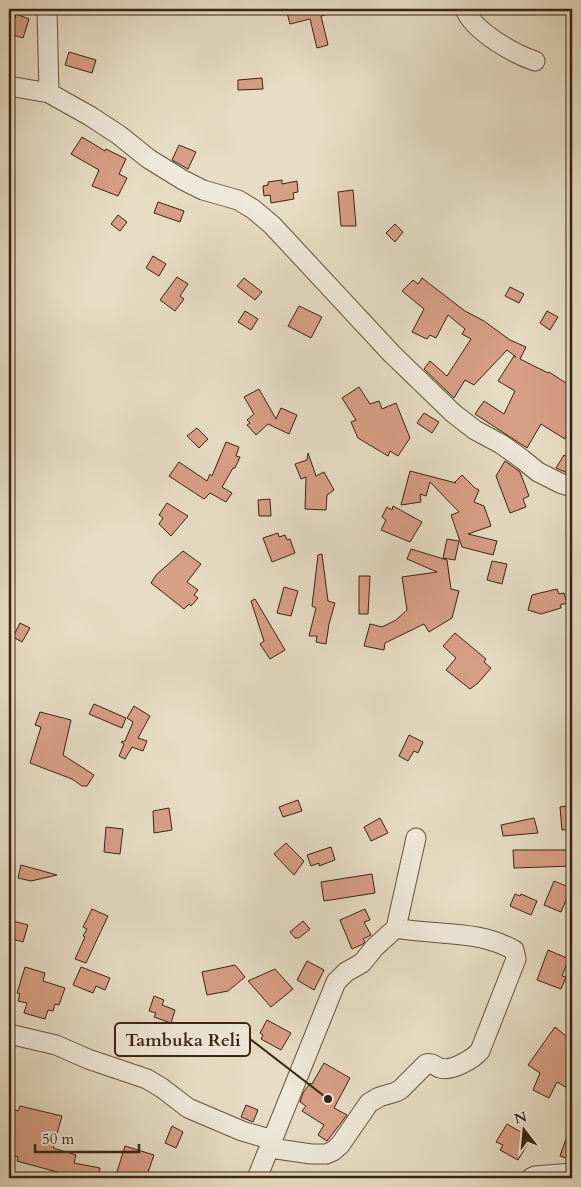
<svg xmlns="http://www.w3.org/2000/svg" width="581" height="1187" font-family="Cardo,serif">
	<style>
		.building { fill: #d89f87; stroke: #3a2311 }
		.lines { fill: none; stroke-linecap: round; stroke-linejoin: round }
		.minor-casing { stroke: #65523e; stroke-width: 21 }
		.minor { stroke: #efe9d9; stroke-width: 19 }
		.leader { fill: none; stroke: #3a2311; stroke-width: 2 }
		.callout-dot { fill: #3a2311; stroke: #efe9d9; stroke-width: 2 }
		.callout { fill: #efe9d9; stroke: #3a2311; stroke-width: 2 }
		.callout-label { font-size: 18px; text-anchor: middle; font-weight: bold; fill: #3a2311 }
	</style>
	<rect width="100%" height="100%" fill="#e7ddc4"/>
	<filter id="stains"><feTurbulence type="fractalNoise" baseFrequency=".004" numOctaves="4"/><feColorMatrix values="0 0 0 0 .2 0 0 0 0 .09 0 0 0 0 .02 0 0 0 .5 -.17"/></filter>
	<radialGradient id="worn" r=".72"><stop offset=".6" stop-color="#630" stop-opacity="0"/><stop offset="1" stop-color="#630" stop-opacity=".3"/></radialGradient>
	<!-- building -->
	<path class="building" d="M286,9H334L335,12L321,16L328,45L317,48L310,19L290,24Z
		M16,14L29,19L23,38L10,34Z
		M69,52L96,60L92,73L65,65Z
		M262,78L263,89L238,90V80Z
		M82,137L105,151L106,149L126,159L119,174L127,178L118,196L92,186L99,170L71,154Z
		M179,145L196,152L188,169L172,160Z
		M282,180V184L297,181L298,192L293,193L294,199L271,203L270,195L264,196L263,186L268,185V182Z
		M353,190L356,226H341L338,192Z
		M158,202L184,211L180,222L154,213Z
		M118,215L127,222L120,231L111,224Z
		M395,224L403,232L395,242L386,233Z
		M153,256L166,264L159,276L146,268Z
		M177,277L188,284L180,296L184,299L175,311L160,300Z
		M244,278L262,292L255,300L237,286Z
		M422,278L465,311L484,321L510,340L526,347L520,359L548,373L549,372L572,387V421L565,439L541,424L527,448L475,414L484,401L504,414L515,391L498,381L514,356L516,357L507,350L474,385L465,380L454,398L424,369L430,361L447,376L471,339L462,334L465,329L448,315L436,338L430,335L427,339L412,332L424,309L402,291L413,280L418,284Z
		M510,287L524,294L519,303L505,296Z
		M299,306L322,317L311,338L288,326Z
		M245,311L258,319L251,330L238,322Z
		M547,311L558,317L550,330L540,323Z
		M359,387L370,404L379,401L382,409L396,403L410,438L398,456L390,451L388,456L358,438L351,422L356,420L342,398Z
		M259,389L276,419L281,408L297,415L289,434L268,424L256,435L247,425L250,423L247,420L254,414L244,397Z
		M424,413L439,422L432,433L417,423Z
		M197,428L208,439L199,448L187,436Z
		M226,442L239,447L236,456L240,457L235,468H233L222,487L232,493L226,502L210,493L204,499L169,476L179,462L207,481L210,474L212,476Z
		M308,453L316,476L324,472L334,490L327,495L326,510L305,509L306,477L301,479L295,464L307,460Z
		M564,455L572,460V475L556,468Z
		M505,461L520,472L529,496L523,499L526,507L510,513L496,476Z
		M410,471L456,483L455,482L462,475L475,488L479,490L474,502L484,506L491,526L468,534L497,541L493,555L462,547L451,515L459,512L430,482L426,496L420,494L421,502L401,505Z
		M270,499L271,516H259L258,500Z
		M167,503L188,516L171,536L159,524L163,518L159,515Z
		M393,506L422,522L410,542L381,530L386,520L382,517L387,507L392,510Z
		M278,533L279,537L285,535L287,540L290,539L295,553L272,562L263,538Z
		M447,539L459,541L455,560L443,558Z
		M411,549L447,560L451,589L459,591L452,618L429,632L424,624L385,643L384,650L364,646L370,624L382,627L396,620L407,610L402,577L437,572L407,559Z
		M183,551L201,564L187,582L198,590L194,595L198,598L191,606L189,604L184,609L151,583L156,575Z
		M322,554L328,601L335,603L329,624L326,644L316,642L317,636H309L316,608L312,606L318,555Z
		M492,561L507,564L502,584L487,580Z
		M359,576H370L368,614H359Z
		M284,587L298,591L291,616L277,613Z
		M557,589L559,594L564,593L567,603L560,605L561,608L541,614L528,610L532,595Z
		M255,599L285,650L270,659L260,644L264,641L251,601Z
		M20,623L30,628L22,642L13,637Z
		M455,633L486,659L484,662L491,668L478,683L470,689L446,670L456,658L443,646Z
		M94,704L126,718L122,728L89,714Z
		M134,706L150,716L138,738L147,741L143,751L132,747L125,759L119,756L124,744L121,742L125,741L133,722L127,718Z
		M40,712L71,720L63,755L94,775L87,786H82L72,779L30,763L41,727L35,725Z
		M409,735L423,742L418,753L414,751L408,761L399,756Z
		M298,800L302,811L283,817L279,807Z
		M572,805V829L562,830L560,807Z
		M169,808L172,830L154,833L153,811Z
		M380,818L388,833L371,841L364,827Z
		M534,818L538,833L503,836L501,825Z
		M106,827L123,829L120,854L104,852Z
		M286,843L304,861L294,875L274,854Z
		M331,847L335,860L319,866V863L311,866L307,855Z
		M513,850H572V866L514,868Z
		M21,865L57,875L31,881L18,878Z
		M372,874L375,893L324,901L321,882Z
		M554,881L571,888L561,912L544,905Z
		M515,894L520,896L521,894L537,901L531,915L510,906Z
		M92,909L108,916L86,963L75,959L85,937L83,936L87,929L83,927Z
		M365,909L370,920L364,922L371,935L363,939L365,942L363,944L352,949L340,920Z
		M9,920L28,925L23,942L9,938Z
		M303,921L310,929L299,938H295L290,932Z
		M548,950L569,959L562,976L566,977L561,989L537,980Z
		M307,961L324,970L314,990L297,980Z
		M235,965L245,977L228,991L207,995L202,972Z
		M25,967L45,973L43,981L65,988L59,1005L55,1004L53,1011L48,1010L45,1019L24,1013L27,1003L18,1001L20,994L17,993Z
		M81,967L110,978L105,990L96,986L93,993L73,985Z
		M275,969L293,989L271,1007L248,981Z
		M154,996L164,1000L162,1005L175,1010L171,1023L154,1017L156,1013L149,1011Z
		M267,1020L291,1033L281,1050L261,1039L263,1035L260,1033Z
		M555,1027L572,1041V1091L557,1082L549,1098L533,1090L540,1073L528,1065Z
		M324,1063L350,1078L334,1108L347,1115L327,1141L318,1135L324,1125L302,1111L306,1106L300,1102L303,1093L310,1083L312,1084Z
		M246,1105L258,1110L253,1122L241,1117Z
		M20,1106L62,1116L53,1148L76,1155L74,1163L100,1168L98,1178H79L17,1161L18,1157L9,1154V1108L18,1111Z
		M507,1124L531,1138L518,1160L500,1150L503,1145L496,1142Z
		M571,1125H572V1160L560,1156Z
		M172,1126L183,1132L176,1148L165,1143Z
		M125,1146L154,1155L146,1178H125L116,1175Z"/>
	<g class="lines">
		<!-- minor casing -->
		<g class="minor-casing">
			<path id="minor" d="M47,9L49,93
				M465,9C473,31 514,54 535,61
				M9,86L49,93L90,116L119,135L149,159L183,180L203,190L238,200L253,209L272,225L392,354L453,413L475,430L501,444L522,459L538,472L562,484L572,487
				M9,1034L56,1045L88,1059L147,1079L162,1088L188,1108L242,1131L273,1140
				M270,1148L311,1154H326L333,1151L340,1145L369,1103L379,1097L396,1092L401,1089L426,1064C433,1062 434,1066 440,1068C451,1072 473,1059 480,1051L516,959L514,950C476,929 437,936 396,928
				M257,1178L336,982L346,972L362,963L375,947L396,928L416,838
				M531,1178L535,1176L572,1173"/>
		</g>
		<!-- minor -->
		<use href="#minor" class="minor"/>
	</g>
	<!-- callouts -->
	<path class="leader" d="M328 1099L250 1039"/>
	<circle class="callout-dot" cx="328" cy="1099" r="5"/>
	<rect class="callout" x="115" y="1023" width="135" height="33" rx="5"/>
	<g class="callout-label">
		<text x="183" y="1046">Tambuka Reli</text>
	</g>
	<!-- margin -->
	<rect width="581" height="1187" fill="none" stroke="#e7ddc4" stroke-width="30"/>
	<rect x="10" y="10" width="561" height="1167" fill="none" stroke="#3a2311" stroke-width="2.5"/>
	<rect x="15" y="15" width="551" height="1157" fill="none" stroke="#3a2311"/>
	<!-- north arrow -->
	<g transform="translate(524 1130) rotate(344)" stroke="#efe9d9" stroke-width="4" paint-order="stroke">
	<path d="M0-4L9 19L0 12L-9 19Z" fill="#3a2311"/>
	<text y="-8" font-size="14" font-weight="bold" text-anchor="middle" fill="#3a2311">N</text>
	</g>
	<!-- scale -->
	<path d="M35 1144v8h104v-8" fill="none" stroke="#3a2311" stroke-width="2.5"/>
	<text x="42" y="1144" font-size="15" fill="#3a2311" stroke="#efe9d9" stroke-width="4" paint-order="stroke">50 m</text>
	<rect width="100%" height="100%" filter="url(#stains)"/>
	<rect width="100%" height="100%" fill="url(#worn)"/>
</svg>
